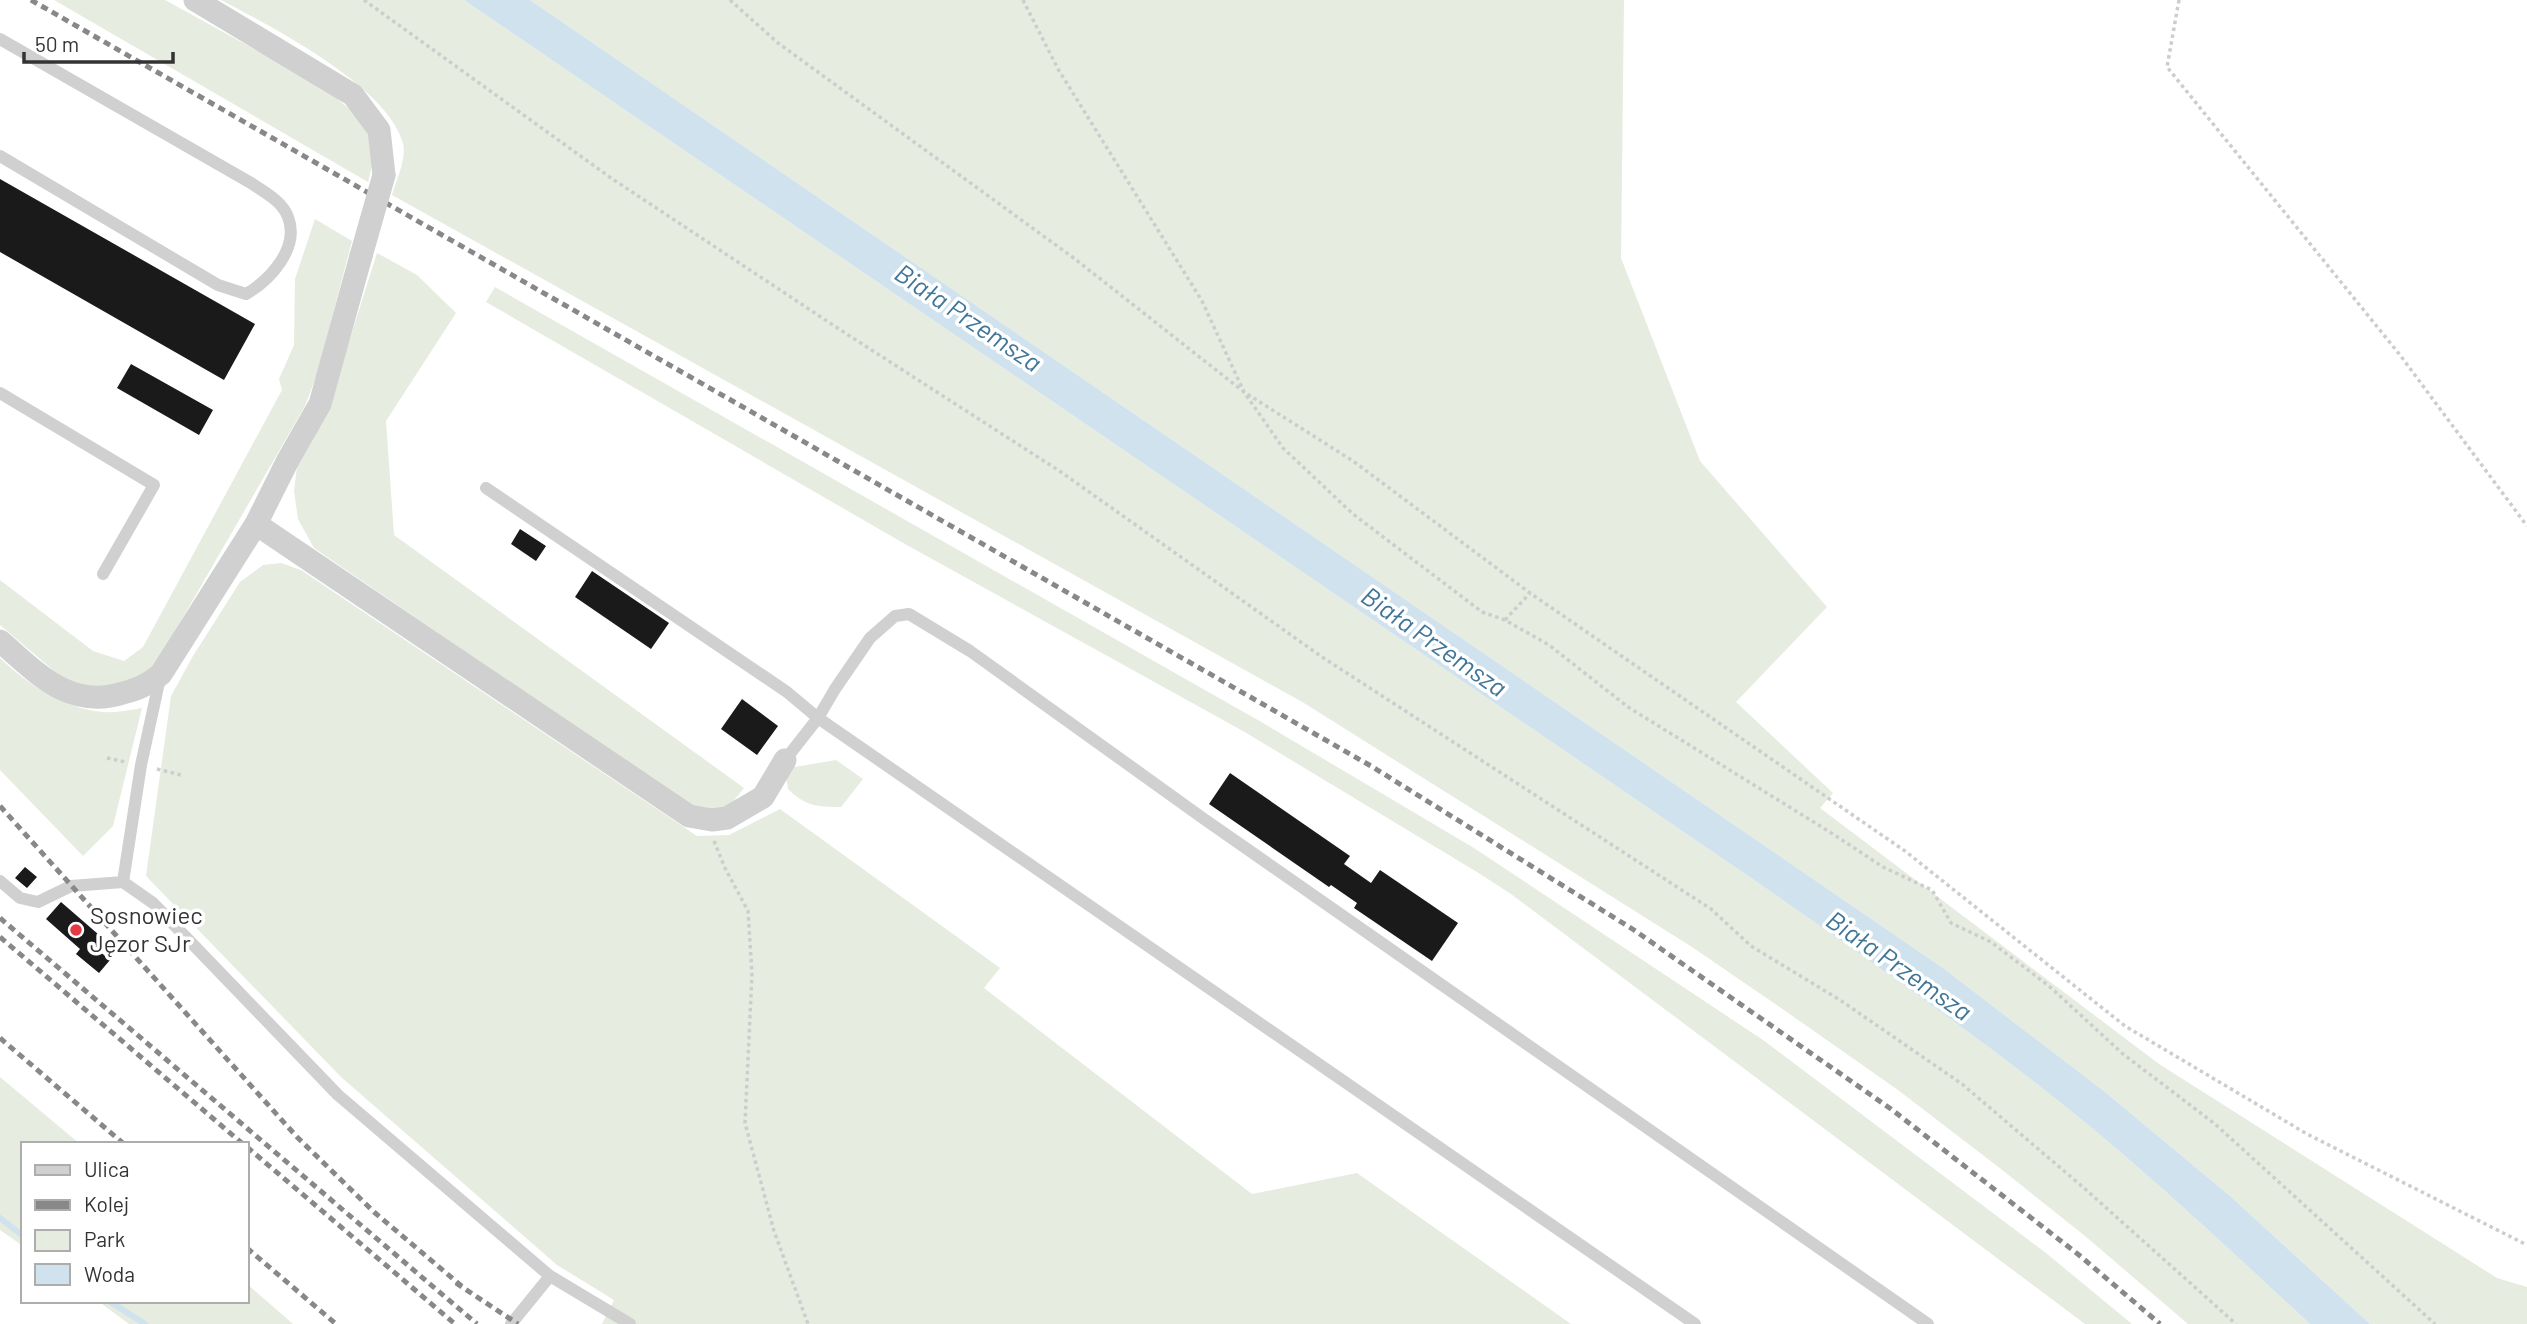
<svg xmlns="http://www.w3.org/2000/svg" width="2527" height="1324" font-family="Barlow,sans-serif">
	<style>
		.green { fill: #e6ecdf }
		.water { fill: #cfe2ee }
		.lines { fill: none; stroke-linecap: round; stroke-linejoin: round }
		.stream { stroke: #cfe2ee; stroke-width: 6 }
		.building { fill: #1a1a1a }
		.path { stroke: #cdcdcd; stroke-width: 3.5; stroke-dasharray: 3.5 3.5; stroke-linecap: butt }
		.service { stroke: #d0d0d0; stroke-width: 12 }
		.minor { stroke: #d0d0d0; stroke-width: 23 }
		.rail { stroke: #888; stroke-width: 5; stroke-dasharray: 7 5; stroke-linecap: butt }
		.minor-bridge { stroke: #d0d0d0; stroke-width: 23 }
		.poi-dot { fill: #e63946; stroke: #fff; stroke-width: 2.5 }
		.labels { text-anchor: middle; stroke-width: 7; stroke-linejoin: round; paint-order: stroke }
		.poi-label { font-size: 24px; fill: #333; stroke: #fff; text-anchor: start }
		.water-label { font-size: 26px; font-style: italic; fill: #3f7597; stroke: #fff }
	</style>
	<rect width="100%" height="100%" fill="#fff"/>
	<!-- green -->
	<path class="green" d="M54,0H165L325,88L354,113L373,142L375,154L368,182Z
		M221,0H464L1754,880C1863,956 1972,1031 2076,1115C2157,1181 2233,1253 2310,1324H2188L2085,1236L2001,1169L1898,1090L1784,1010L1692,947L1304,703L392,195C396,180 407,159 403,143C387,86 272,27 221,0Z
		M530,0H1624L1621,258L1700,461L1827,607L1736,702L1833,793L1820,808L2159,1064L2497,1278L2527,1287V1324H2370L2230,1196L2105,1092L1943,968Z
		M315,219L352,241L318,371L305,406L157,662L143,676L105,689L66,681L0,625V580L93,651L124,661L143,647L282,390L279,379L294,345L295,279Z
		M377,253L417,275L456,313L386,421L394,535L744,788L731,804L715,814L698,811L314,548L298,519L294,491L297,467L330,402Z
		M495,287L1263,723L1474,848L1763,1040L2046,1253L2132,1324H2085L1511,894L1477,872L1243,731L905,544L486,302Z
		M281,563L301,570L697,836L729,835L780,809L1000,968L984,988L1252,1194L1357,1173L1571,1324H602L614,1300L557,1265L341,1077L146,876L171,696L193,656L240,582L263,565Z
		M0,658C29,685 63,709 104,712C116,713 130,710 142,708L113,826L83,856L0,770Z
		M836,760L863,779L841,807C818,807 805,806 788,789L786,775L793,765L795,767Z
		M0,1077L80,1144H23V1246L0,1230Z
		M247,1284L293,1324H129L98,1301H247Z"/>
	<!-- water -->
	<path class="water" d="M464,0H530L1943,968L2105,1092L2230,1196L2370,1324H2310C2233,1253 2157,1181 2076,1115C1972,1031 1863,956 1754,880Z"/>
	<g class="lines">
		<!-- stream -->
		<path class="stream" d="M0,1218L23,1236
			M109,1301L145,1324"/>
	</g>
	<!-- building -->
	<path class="building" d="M0,179L255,324L224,380L0,252Z
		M131,364L213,410L199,435L117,388Z
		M520,529L546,546L536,561L511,544Z
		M592,571L669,623L651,649L575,597Z
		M742,699L778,726L757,755L721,729Z
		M1230,773L1350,856L1344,864L1371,883L1380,870L1458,923L1432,961L1354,908L1357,903L1331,885L1329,887L1209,804Z
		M25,867L37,877L27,888L15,878Z
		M61,902L106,941L98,950L110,960L99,973L76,954L80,949L46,919Z"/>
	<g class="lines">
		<!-- path -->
		<path class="path" d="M364,0L611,178L839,329L1061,472L1322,657L1711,909L1751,946L1840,1000L1962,1084L2084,1188L2236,1324
			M730,0L778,43L1075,259L1244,392L1353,461L1530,593L1905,851L2125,1026L2307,1134L2527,1245
			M1023,0L1058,69L1202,301L1244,392L1283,448L1353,514L1482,612L1505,620L1549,645L1628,707L1833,834L1883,867L1932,890L1951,923L1991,942L2049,986L2123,1054L2215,1124L2435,1324
			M2179,0L2167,67L2400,355L2527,526
			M1505,620L1530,593
			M107,758L126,762
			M157,769L181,775
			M714,841L725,868L748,911L752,974L745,1123L774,1231L808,1324"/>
		<!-- service -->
		<path class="service" d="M0,39L251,183C264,192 282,201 288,217C300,248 270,280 246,294L218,285L0,156
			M0,393L154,485L103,574
			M486,488L787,692L818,718L835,689L870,638L895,616L909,614L970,651L1204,819L1928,1324
			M785,760L818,718L1695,1324
			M0,881L20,898L38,902L71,886L123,882L153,903L338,1095L550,1276L630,1324
			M123,882L141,765L160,678
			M511,1324L550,1276"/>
		<!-- minor -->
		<path class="minor" d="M195,0L353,95L379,130L384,175
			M256,524L689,816L712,820L727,818L763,797L785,760
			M0,641C37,673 69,710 123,693C138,689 148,685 161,674L256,524L288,460L320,404L361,256"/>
		<!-- rail -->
		<path class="rail" d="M31,0L1371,766L1634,930L1891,1109L2079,1255L2160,1324
			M0,806L297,1137L374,1212L464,1288
			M0,918L477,1324
			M0,937L243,1144
			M0,1038L124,1144
			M247,1147L455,1324
			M247,1248L336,1324
			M456,1283L518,1324"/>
		<!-- minor-bridge -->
		<path class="minor-bridge" d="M361,256L384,175"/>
	</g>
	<!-- markers -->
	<circle class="poi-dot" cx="76" cy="930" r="7"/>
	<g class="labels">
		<!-- poi labels -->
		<g class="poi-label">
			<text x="90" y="924">Sosnowiec<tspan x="90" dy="28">Jęzor SJr</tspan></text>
		</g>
		<!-- water labels -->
		<g class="water-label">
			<text transform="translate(968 318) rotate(34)" y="9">Biała Przemsza</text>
			<text transform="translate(1434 642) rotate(35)" y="9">Biała Przemsza</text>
			<text transform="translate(1899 966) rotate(35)" y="9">Biała Przemsza</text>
		</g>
	</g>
	<!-- legend -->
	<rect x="21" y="1142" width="228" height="161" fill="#ffffff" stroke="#adadad" stroke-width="2"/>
	<rect x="35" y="1165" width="35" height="10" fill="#d0d0d0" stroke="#adadad" stroke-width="2"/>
	<text x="84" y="1177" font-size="21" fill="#333333">Ulica</text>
	<rect x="35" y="1200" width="35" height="10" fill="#888888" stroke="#adadad" stroke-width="2"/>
	<text x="84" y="1212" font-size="21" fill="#333333">Kolej</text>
	<rect x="35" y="1230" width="35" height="21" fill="#e6ecdf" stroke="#adadad" stroke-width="2"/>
	<text x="84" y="1247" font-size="21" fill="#333333">Park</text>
	<rect x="35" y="1264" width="35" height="21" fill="#cfe2ee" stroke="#adadad" stroke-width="2"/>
	<text x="84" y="1282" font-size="21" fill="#333333">Woda</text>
	<!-- scale -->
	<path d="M24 52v10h149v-10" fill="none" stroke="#333333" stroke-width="3.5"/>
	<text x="35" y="52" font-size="21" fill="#333333" stroke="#ffffff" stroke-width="5" paint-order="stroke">50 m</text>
</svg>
